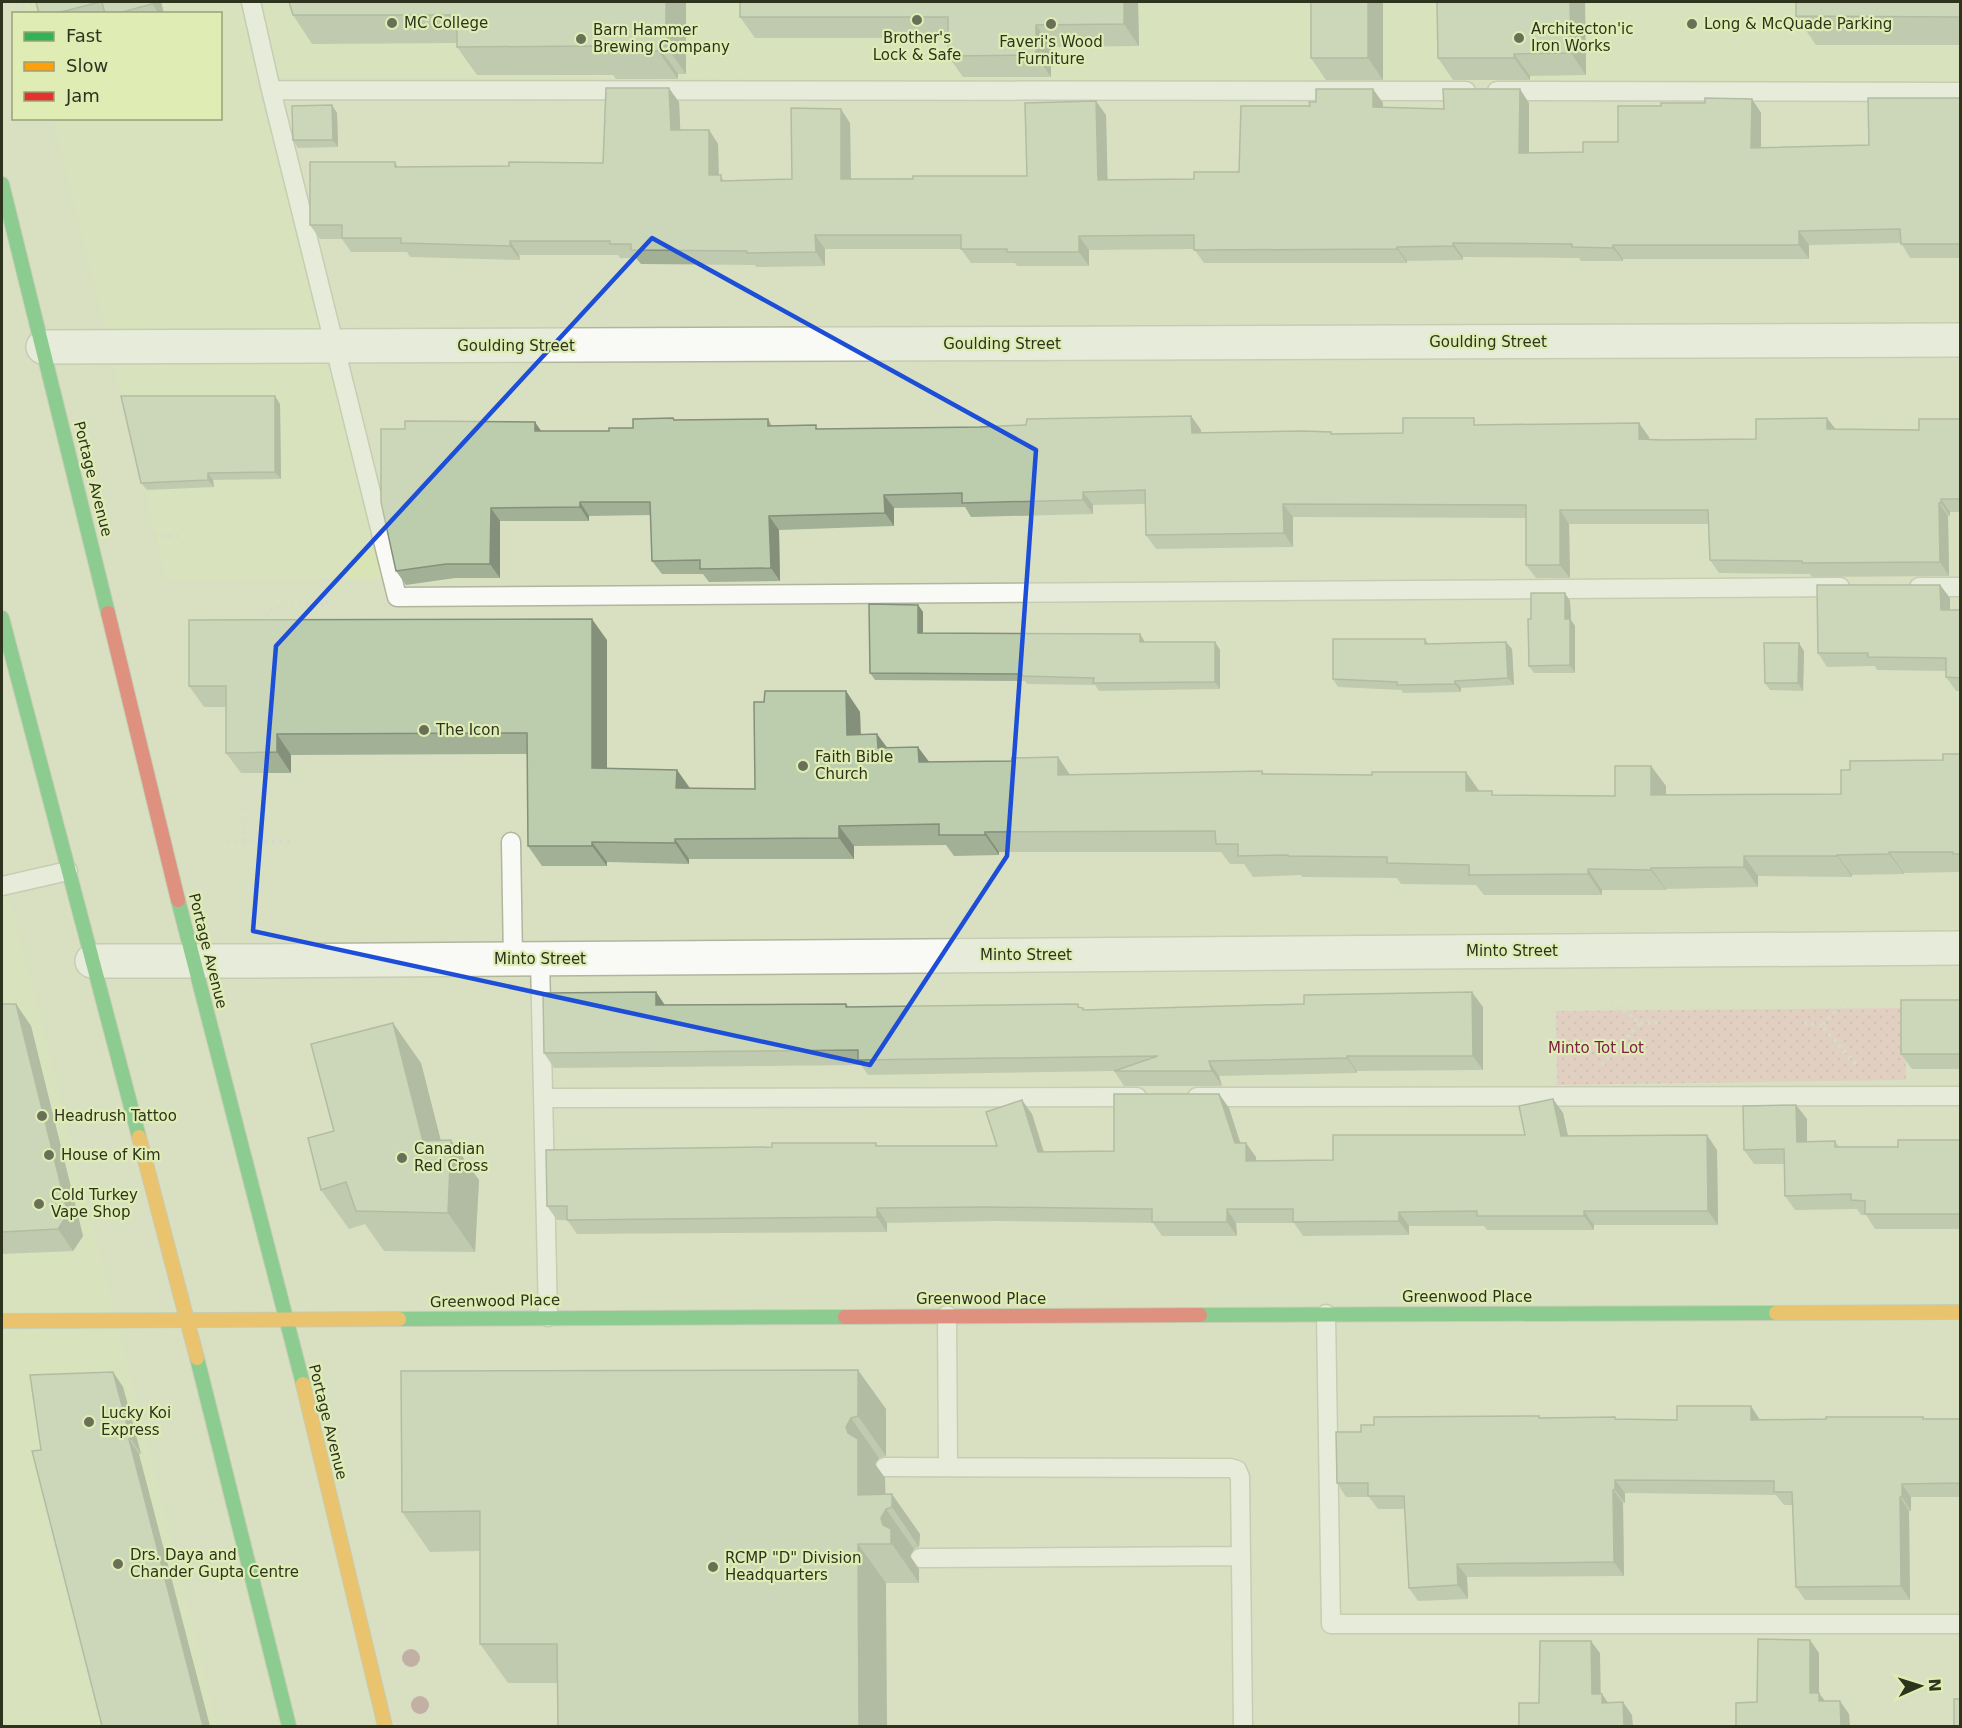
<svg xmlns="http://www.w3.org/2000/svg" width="1962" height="1728" font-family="'DejaVu Sans',sans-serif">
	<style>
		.built { fill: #d8e4b3 }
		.grass { fill: url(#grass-dots) }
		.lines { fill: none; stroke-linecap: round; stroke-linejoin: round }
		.lane-casing { stroke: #b0b59e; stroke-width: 21 }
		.street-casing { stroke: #b0b59e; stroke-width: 36 }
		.fast-casing { stroke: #b0b59e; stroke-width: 16 }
		.slow-casing { stroke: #b0b59e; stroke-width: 16 }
		.jam-casing { stroke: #b0b59e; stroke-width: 16 }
		.path { stroke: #d6d8cf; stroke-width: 4; stroke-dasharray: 3 4.5; stroke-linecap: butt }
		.lane { stroke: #f9faf6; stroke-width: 18 }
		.street { stroke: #f9faf6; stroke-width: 33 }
		.fast { stroke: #30b455; stroke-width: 14 }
		.slow { stroke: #ff9f0a; stroke-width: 14 }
		.jam { stroke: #e5322d; stroke-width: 14 }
		.tree { fill: #a8757e }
		.wall { fill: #a2b096 }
		.shaded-wall { fill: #84907a }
		.building { fill: #bccdae; stroke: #84907a; stroke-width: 1.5 }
		.marked { fill: none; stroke: #1d4ed8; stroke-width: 4.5; stroke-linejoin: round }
		.poi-dot { fill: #697057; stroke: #dfedb5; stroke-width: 2 }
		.labels { text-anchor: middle; stroke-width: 4.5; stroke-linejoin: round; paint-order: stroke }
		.poi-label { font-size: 15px; fill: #2d331d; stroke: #dfedb5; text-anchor: start }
		.street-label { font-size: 15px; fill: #2d331d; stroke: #dfedb5 }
		.park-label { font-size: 15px; fill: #801e47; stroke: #dfedb5 }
	</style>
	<defs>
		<pattern id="grass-dots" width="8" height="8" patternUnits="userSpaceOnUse" patternTransform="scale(1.5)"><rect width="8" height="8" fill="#eabcbe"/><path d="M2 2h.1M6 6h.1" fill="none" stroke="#c9a2a3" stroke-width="1.8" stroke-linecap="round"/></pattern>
	</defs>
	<rect width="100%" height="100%" fill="#d9e0c2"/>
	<!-- built -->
	<path class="built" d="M20,2H1960V83L255,77L390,578L167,579L53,119L220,118V14L24,13Z
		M2,868L152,1461L217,1726H2Z"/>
	<!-- grass -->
	<path class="grass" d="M1905,1008L1906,1080L1557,1085L1556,1011Z"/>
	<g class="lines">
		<!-- lane casing -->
		<g class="lane-casing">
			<path id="lane" d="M251,2L271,90L397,597L1840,587
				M271,90L1466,91
				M1497,91L1960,92
				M1919,587H1960
				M511,842L513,959
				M2,886L68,871
				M540,959L548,1317
				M1197,1097L1960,1096
				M543,1098L1137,1097
				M1326,1314L1331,1624H1960
				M947,1315L948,1466
				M885,1467L1230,1468L1237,1470L1240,1477L1243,1726
				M920,1558L1240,1556"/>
		</g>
		<!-- street casing -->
		<g class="street-casing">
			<path id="street" d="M43,347L1960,340
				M92,961H257L1960,948"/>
		</g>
		<!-- fast casing -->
		<g class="fast-casing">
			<path id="fast" d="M2,184L108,613
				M2,618L139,1137
				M178,900L303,1384
				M1200,1315L1776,1313
				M399,1319L845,1317
				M197,1358L289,1726"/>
		</g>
		<!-- slow casing -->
		<g class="slow-casing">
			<path id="slow" d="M139,1137L197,1358
				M1776,1313L1960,1312
				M2,1321L399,1319
				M303,1384L385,1726"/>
		</g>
		<!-- jam casing -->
		<g class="jam-casing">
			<path id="jam" d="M108,613L178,900
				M845,1317L1200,1315"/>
		</g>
		<!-- path -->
		<path class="path" d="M15,8L38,2
			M153,536H178
			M263,623L269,610L285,604L327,605V579
			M227,841H293
			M244,841L248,773
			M1845,1000L1822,1026L1846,1054L1858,1066
			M1640,1023L1663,1022
			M1804,1023L1822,1026
			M1602,1065L1640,1023L1610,1001
			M46,1509L102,1726"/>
		<!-- lane -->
		<use href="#lane" class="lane"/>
		<!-- street -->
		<use href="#street" class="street"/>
		<!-- fast -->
		<use href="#fast" class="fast"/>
		<!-- slow -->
		<use href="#slow" class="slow"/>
		<!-- jam -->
		<use href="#jam" class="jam"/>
	</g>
	<!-- trees -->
	<g class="tree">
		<circle cx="411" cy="1658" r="9"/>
		<circle cx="420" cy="1705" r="9"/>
	</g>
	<!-- wall -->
	<path class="wall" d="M36,2H161L164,14H39Z
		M686,2V74H678V79H616L613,75H477L457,47V43L312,44L293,15Z
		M740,2H1138L1139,46L1051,47V77H963L948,56V38H755L740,17Z
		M1383,2V80H1326L1311,58Z
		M1437,2H1585L1586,75L1530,76V80H1453L1438,58Z
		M1960,2V45H1816L1796,16Z
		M1960,98V258H1910L1901,243L1809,245V259H1623V261H1581L1579,258L1463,257V260L1407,261V263H1204L1194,249L1089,250V266H1017L1015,263H971L961,249H825V266L756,267L755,265L641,264L636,258H620L618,255H519L520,260L410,257L407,252H351L342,239H320L310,225L395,162L398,167L509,166L603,163L679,102L680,130H709L718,144L719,175L725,181L792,179L850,123L851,179L1027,176L1106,115L1107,180L1194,179L1239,172L1310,106L1383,103V107L1444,109L1529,103V153L1583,152L1618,142L1661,106L1752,99L1761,113V148L1869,145Z
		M337,113L338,147L298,148L293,140Z
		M280,404L281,479L213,480L214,487L147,490L141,483Z
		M1191,416L1201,430V433L1331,432L1333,434L1403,433L1478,425L1649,437V439L1661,440L1756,439L1835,429L1919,430L1960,419V512H1950V516H1948L1949,576L1812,577L1810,574L1719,573L1710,560L1709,524H1569L1570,578H1536L1526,565V518L1293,517V547L1156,549L1146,535L1145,504L1093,505V514L971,517L965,507L894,508V526L779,530L780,581L709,582L703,574H662L652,561L651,515L589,516V521H500V578H455L406,585L396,571L541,431H609L633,428L673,418L675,420L768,419L772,426L818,429L980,427Z
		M1940,585L1950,598V610H1960V691H1956L1946,677V671L1877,670L1875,666L1827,667L1818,653Z
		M1570,601L1571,620L1575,626V673H1534L1529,666L1531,619Z
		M918,605L923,612V633L1145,642H1215L1220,650V689L1099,691L1095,685L1027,684L1025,681L875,680L870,673Z
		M1425,639L1429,644L1512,649L1514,685L1461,688V692L1403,693L1401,690L1338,687L1333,679Z
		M607,640V768L677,770L690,788L755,789L764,702L846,691L860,712L861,735L877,734L887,747L929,762L1012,761L1058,757L1070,775L1262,771L1265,774L1480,791L1495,795L1615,796L1651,766L1666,786V795L1841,794L1960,754V872L1904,873V874L1852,875V877L1758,876V887L1666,889V890H1602V895H1484L1476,885L1401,884L1397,878L1302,877L1301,875L1253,877L1244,864H1230L1221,852H999V855L954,856L946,845L854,846V859H689V864L607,862V866H542L528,846L527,754L291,755V773H241L226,753V707H204L189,686Z
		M1804,651L1803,691L1770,690L1765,683Z
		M656,992L665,1005L846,1004L849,1007L1081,1008H1083L1085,1010L1483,1007V1070L1357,1071V1073L1219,1076L1222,1086H1124L1114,1071L868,1075L861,1065L554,1068L544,1053Z
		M1960,1000V1069H1912L1901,1054Z
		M2,1004H16L31,1026L83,1236L73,1251L2,1254Z
		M421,1063L441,1141L479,1180L475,1252L384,1251L365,1224L349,1229L321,1190L334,1131Z
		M1219,1094L1229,1108L1240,1143L1256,1157V1161L1333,1160L1525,1135L1553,1099L1563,1113L1568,1136L1717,1150L1718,1225H1594V1230H1487L1484,1226H1409V1235L1303,1236L1294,1223H1236L1237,1236H1162L1153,1223L997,1221L887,1223V1232L577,1234L567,1220H557L547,1206L878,1146H997L1032,1114L1044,1152L1114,1151Z
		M1796,1105L1807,1119V1142L1835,1141L1839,1147H1898L1960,1140V1229H1875L1866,1215H1861L1857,1209L1795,1210L1785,1196L1784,1164H1754L1744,1150Z
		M113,1372L123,1387L141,1454L41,1450Z
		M886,1409V1456L879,1458L875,1464L885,1478V1494L920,1534L919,1547L914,1549L910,1556L919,1569V1583H886L558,1683H508L480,1644V1551L430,1552L402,1512Z
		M1539,1416L1540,1418L1615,1417L1616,1419L1677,1420H1760L1923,1417L1925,1419H1960V1497H1911V1511H1909L1910,1600H1805L1796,1587L1793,1505H1784L1776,1495L1625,1493V1503H1623L1624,1576L1467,1577L1468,1599L1418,1601L1409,1588L1405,1509H1378L1369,1497H1346L1337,1483L1361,1432Z"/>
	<!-- shaded-wall -->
	<path class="shaded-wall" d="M151,2H161L164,14H159Z
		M666,2H686V74L666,46Z
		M1124,2H1138L1139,46L1124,24Z
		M1368,2H1383V80L1368,58Z
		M1570,2H1585L1586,75L1571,53Z
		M1036,25L1051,47V77L1036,55Z
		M658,46L678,74V79L658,51Z
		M1514,54L1530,76V80L1514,58Z
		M669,88L679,102L681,144L671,130Z
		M1373,89L1383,103V121L1373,107Z
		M1520,89L1529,103V167L1519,153Z
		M1752,99L1761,113V162L1751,148Z
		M1096,101L1106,115L1108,194L1098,180Z
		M332,105L337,113L338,147L333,140Z
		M841,109L850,123L851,193L841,179Z
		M709,130L718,144L719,189L709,175Z
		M1799,231L1809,245V259L1799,245Z
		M815,235L825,249V266L816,252Z
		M1079,236L1089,250V266L1079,252Z
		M510,241L519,255L520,260L510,246Z
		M1453,243L1463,257V260L1453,246Z
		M1613,245L1623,259V261L1613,248Z
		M1397,247L1407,261V263L1397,249Z
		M275,396L280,404L281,479L275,472Z
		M1191,416L1201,430V446L1192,433Z
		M1827,418L1837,431L1827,429Z
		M535,422L544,435L535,431Z
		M1639,423L1649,437V452L1639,439Z
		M208,473L213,480L214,487L208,480Z
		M1083,492L1093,505V514L1083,500Z
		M884,495L894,508V526L885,513Z
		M1941,499L1950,512V516L1941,503Z
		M580,502L589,516V521L580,507Z
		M1939,503L1948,516L1949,576L1940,562Z
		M1283,504L1293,517V547L1284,533Z
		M491,508L500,521V578L490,564Z
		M1560,510L1569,524L1570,578L1560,565Z
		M769,516L779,530L780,581L771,568Z
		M1940,585L1950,598V624L1941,610Z
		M1565,593L1570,601L1571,620L1575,626V673L1570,665L1565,619Z
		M918,605L923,612V641L918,633Z
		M592,619L607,640V789L592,768Z
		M1140,634L1145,642H1140Z
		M1215,642L1220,650V689L1215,682Z
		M1506,642L1512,649L1514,685L1508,678Z
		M1799,643L1804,651L1803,691L1798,683Z
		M1455,681L1461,688V692L1455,684Z
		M846,691L860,712L861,755L847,735Z
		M277,734L291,755V773L277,752Z
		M877,734L892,755L878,748Z
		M918,747L933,767L919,762Z
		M1058,757L1072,778L1058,775Z
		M1651,766L1666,786V816L1651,795Z
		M677,770L691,790L676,788Z
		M1466,772L1480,792L1466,791Z
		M839,826L854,846V859L839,838Z
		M985,832L999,852V855L985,835Z
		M675,839L689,859V864L675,843Z
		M592,842L607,862V866L592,846Z
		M1889,852L1904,873V874L1889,854Z
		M1837,855L1852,875V877L1837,856Z
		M1744,856L1758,876V887L1744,867Z
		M1651,868L1666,889V890L1651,870Z
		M1588,869L1602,890V895L1588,874Z
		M656,992L666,1007L656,1005Z
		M1472,992L1483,1007V1070L1473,1056Z
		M16,1004L31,1026L83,1236L73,1251L58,1229Z
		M393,1023L421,1063L450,1177L451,1140L479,1180L475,1252L448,1213L423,1141Z
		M1347,1056L1357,1071V1073L1347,1058Z
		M1209,1061L1219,1076L1222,1086L1212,1071Z
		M1219,1094L1229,1108L1245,1157L1235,1143Z
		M1553,1099L1563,1113L1571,1150L1561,1136Z
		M1022,1100L1032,1114L1048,1166L1038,1152Z
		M1796,1105L1807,1119V1156L1797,1142Z
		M1707,1135L1717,1150L1718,1225L1708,1211Z
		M1246,1143L1256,1157V1175L1246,1161Z
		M877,1208L887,1223V1232L877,1217Z
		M1227,1209L1236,1223L1237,1236L1227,1222Z
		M1584,1211L1594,1225V1230L1584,1216Z
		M1399,1212L1409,1226V1235L1399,1221Z
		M858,1370L886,1409V1456L858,1416Z
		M113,1372L123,1387L141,1454L131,1439Z
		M1751,1406L1760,1420H1751Z
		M851,1418L879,1458L875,1464L885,1478L886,1510V1509L914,1549L910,1556L919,1569V1583L858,1495L846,1427Z
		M129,1439L139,1454L210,1726H203Z
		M1615,1480L1625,1493V1503L1615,1490Z
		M1902,1484L1911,1497V1511L1902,1497Z
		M1613,1490L1623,1503L1624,1576L1614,1562Z
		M892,1494L920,1534L919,1547L892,1507Z
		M1900,1497L1909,1511L1910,1600L1901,1586Z
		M858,1544L886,1583L887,1726H859Z
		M1457,1564L1467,1577L1468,1599L1458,1585Z
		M1810,1640L1819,1653V1693L1828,1705V1714L1810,1693Z
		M1591,1641L1600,1653L1601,1707L1592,1694Z
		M1602,1694L1611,1707L1602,1703Z
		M1840,1701L1849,1714L1850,1726H1841Z
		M1623,1702L1632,1715L1633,1726H1624Z"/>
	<!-- building -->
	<path class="building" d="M36,2H100L53,14H39Z
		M102,2H151L152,4L115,14H105Z
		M289,2H666V46H658V51H596V46L457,47V15H293Z
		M740,2H1124V24L1036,25V55L948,56V17H740Z
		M1311,2H1368V58H1311Z
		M1437,2H1570L1571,53L1514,54V58H1438Z
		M1796,2H1960V17L1796,16Z
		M606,88H669L671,130H709V175H721V181L792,179L791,108L841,109V179H913V176H1027L1025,103L1096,101L1098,180L1194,179V172H1239L1241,106H1310L1309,102H1316V89H1373V107L1444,109L1443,89H1520L1519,153L1583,152V142H1618V106H1661V103H1705V98L1752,99L1751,148L1869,145L1868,98H1960V244H1901L1900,229L1799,231V245H1613V248L1572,247V244L1453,243V246L1397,247V249L1194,250V235L1079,236V252H1007V249H961V235H815L816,252L747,253V251L631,250V244H610V241H510V246L401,243V238H342V225H310V162H395V167L509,166V162L603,163Z
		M332,105L333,140H293L292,106Z
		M121,396H275V472L208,473V480L141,483Z
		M1191,416L1192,433L1304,431L1331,432V434L1403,433V418H1474V425L1639,423V439L1661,440L1756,439V419L1827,418V429L1919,430V419H1960V499H1941V503H1939L1940,562L1802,563V561L1710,560L1708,510H1560V565H1526V505L1283,504L1284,533L1146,535L1145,490L1083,492V500L962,503V493L884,495L885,513L769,516L771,568L700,569V560L652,561L650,502H580V507L491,508L490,564H446L396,571L381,502V429H405V421L535,422V431H609V428H633V419L673,418L674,420L768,419V426L816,425V429L980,427L1026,425L1027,419Z
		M1817,585H1940L1941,610H1960V678L1946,677V658L1868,657V653H1818Z
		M1531,593H1565V619H1570V665L1529,666L1528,619H1531Z
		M869,604L918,605V633L1140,634V642H1215V682L1093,683L1094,678L1022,676V674L870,673Z
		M592,619V768L677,770L676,788L755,789L754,702H764L765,691H846L847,735L877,734L878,748L918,747L919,762L1012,761V758L1058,757V775L1262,771V774L1372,775V772H1466V791H1492V795L1615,796V766H1651V795L1841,794V770H1850V761L1943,760V754H1960V854H1953V852H1889V854L1837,855V856H1744V867L1651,868V870L1588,869V874L1469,875V865L1387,863V857L1288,856V855L1238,856V844H1216L1215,831L985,832V835H939V824L839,826V838L675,839V843L592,842V846H528L527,733L277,734V752L226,753V686H189V620Z
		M1333,639H1425V644L1506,642L1508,678L1455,681V684L1397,685V682L1333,679Z
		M1764,643H1799L1798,683H1765Z
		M656,992V1005L846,1004V1007L1078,1004V1007L1083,1008V1010L1304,1004V995L1472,992L1473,1056H1347V1058L1209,1061L1212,1071H1114L1158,1056L858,1060V1050L544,1053L543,993Z
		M1901,1000H1960V1054H1901Z
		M2,1004H16L68,1214L58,1229L2,1232Z
		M393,1023L423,1141L451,1140L448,1213L356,1211L346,1182L321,1190L308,1138L334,1131L311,1044Z
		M1114,1094H1219L1235,1143H1246V1161L1333,1160V1135H1525L1519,1106L1553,1099L1561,1136L1707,1135L1708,1211H1584V1216H1477V1211L1399,1212V1221L1293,1222V1209H1227V1222H1152V1209L987,1207L877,1208V1217L567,1220V1206H547L546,1150L772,1147V1143H876V1146H997L986,1112L1022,1100L1038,1152L1114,1151Z
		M1796,1105L1797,1142L1835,1141V1147H1898V1140H1960V1214H1865V1201L1851,1200V1194L1785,1196L1784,1149L1744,1150L1743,1106Z
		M858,1370V1416L851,1418L846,1427L848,1433L858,1439V1495L892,1494V1507L886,1509L881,1518L883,1525L891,1529V1544H858L859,1726H558L557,1644H480V1511L402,1512L401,1371Z
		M113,1372L131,1439H129L203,1726H102L32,1451L41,1450L30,1375Z
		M1677,1406H1751V1420L1826,1419V1417H1923V1419H1960V1483L1902,1484V1497H1900L1901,1586L1796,1587L1792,1492H1774V1481L1615,1480V1490H1613L1614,1562L1457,1564L1458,1585L1409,1588L1404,1496H1368V1483H1337L1336,1432H1361V1425H1374V1417L1539,1416V1418L1615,1417V1419L1677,1420Z
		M1758,1639L1810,1640V1693H1819V1701H1840L1841,1726H1736V1703L1757,1702Z
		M1540,1641H1591L1592,1694H1602V1703L1623,1702L1624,1726H1519V1703H1539Z
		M1954,1699H1960V1726H1954Z"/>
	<!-- marked area -->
	<path d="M0 0H1962V1728H0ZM652,238L1036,450L1007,856L870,1065L253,931L276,646Z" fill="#d9e0c2" fill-opacity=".55" fill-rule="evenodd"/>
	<path class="marked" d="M652,238L1036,450L1007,856L870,1065L253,931L276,646Z"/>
	<!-- markers -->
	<g class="poi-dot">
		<circle cx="917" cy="20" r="6"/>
		<circle cx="392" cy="23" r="6"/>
		<circle cx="1051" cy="24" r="6"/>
		<circle cx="1692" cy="24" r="6"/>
		<circle cx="1519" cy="38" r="6"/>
		<circle cx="581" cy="39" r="6"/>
		<circle cx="424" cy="730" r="6"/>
		<circle cx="803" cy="766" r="6"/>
		<circle cx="42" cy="1116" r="6"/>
		<circle cx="49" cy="1155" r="6"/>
		<circle cx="402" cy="1158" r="6"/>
		<circle cx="39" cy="1204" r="6"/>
		<circle cx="89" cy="1422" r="6"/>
		<circle cx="118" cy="1564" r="6"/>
		<circle cx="713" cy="1567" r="6"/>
	</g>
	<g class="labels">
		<!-- poi labels -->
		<g class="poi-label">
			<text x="404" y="28">MC College</text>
			<text x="1704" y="29">Long &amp; McQuade Parking</text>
			<text x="1531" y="34">Architecton'ic<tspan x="1531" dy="17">Iron Works</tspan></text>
			<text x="593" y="35">Barn Hammer<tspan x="593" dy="17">Brewing Company</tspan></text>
			<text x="917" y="43" text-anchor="middle">Brother's<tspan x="917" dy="17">Lock &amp; Safe</tspan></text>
			<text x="1051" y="47" text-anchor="middle">Faveri's Wood<tspan x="1051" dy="17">Furniture</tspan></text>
			<text x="436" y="735">The Icon</text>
			<text x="815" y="762">Faith Bible<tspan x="815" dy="17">Church</tspan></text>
			<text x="54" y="1121">Headrush Tattoo</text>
			<text x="414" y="1154">Canadian<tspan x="414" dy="17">Red Cross</tspan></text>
			<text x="61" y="1160">House of Kim</text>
			<text x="51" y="1200">Cold Turkey<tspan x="51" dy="17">Vape Shop</tspan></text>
			<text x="101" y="1418">Lucky Koi<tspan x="101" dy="17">Express</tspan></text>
			<text x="130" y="1560">Drs. Daya and<tspan x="130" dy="17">Chander Gupta Centre</tspan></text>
			<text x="725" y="1563">RCMP "D" Division<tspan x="725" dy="17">Headquarters</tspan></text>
		</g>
		<!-- street labels -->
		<g class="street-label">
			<text x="1488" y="347">Goulding Street</text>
			<text x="1002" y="349">Goulding Street</text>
			<text x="516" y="351">Goulding Street</text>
			<text transform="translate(93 479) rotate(76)" y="5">Portage Avenue</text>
			<text transform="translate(208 951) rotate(76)" y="5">Portage Avenue</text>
			<text x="1512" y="956">Minto Street</text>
			<text x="1026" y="960">Minto Street</text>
			<text x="540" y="964">Minto Street</text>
			<text x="1467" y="1302">Greenwood Place</text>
			<text x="981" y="1304">Greenwood Place</text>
			<text transform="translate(495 1301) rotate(-1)" y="5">Greenwood Place</text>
			<text transform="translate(328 1422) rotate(76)" y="5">Portage Avenue</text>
		</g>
		<!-- park labels -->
		<g class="park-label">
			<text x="1596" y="1053">Minto Tot Lot</text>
		</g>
	</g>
	<!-- border -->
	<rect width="1962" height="1728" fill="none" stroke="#2d331d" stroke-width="6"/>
	<!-- legend -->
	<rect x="12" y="12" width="210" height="108" fill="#dfedb5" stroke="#98a378" stroke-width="1.5"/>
	<rect x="24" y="32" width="30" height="9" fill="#30b455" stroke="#98a378" stroke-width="1.5"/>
	<text x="66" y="42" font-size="18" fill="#2d331d">Fast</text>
	<rect x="24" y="62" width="30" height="9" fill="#ff9f0a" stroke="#98a378" stroke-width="1.5"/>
	<text x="66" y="72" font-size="18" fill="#2d331d">Slow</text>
	<rect x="24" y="92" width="30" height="9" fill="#e5322d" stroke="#98a378" stroke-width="1.5"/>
	<text x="66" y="102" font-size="18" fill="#2d331d">Jam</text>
	<!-- north arrow -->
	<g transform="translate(1920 1686) rotate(87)" stroke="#dfedb5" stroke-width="4.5" paint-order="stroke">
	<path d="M0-4.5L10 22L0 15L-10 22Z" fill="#2d331d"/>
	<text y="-9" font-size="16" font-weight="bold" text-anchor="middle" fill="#2d331d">N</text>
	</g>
</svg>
